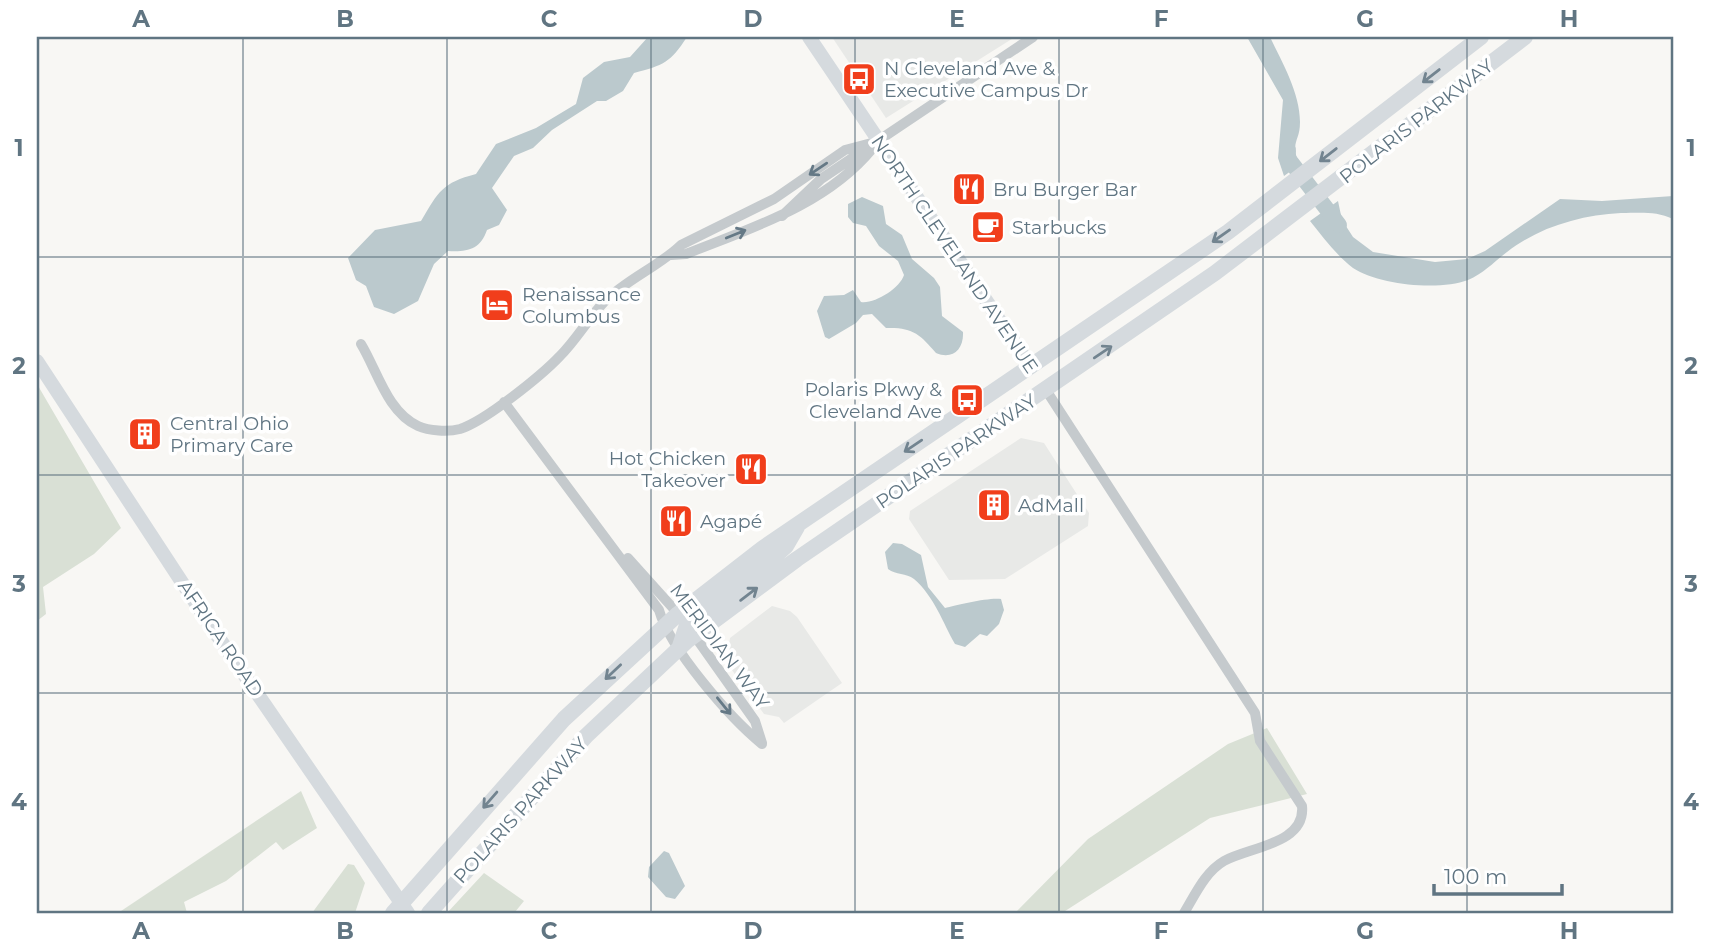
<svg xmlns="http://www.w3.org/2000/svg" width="1710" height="950" font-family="Montserrat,sans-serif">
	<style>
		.built { fill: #e8e9e7 }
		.green { fill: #d9e0d5 }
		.water { fill: #bbc9cd }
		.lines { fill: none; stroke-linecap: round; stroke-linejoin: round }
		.river { stroke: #bbc9cd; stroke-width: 16 }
		.street { stroke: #c5cacd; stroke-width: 10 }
		.secondary { stroke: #d5dade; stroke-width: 14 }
		.primary { stroke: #d5dade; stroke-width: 16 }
		.oneway { stroke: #728490 }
		.oneway2 { stroke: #657986 }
		.grid { fill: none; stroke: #607582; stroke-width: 2; stroke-opacity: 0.55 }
		.labels { text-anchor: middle; stroke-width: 7; stroke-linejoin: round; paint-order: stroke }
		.poi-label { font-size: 19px; fill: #607582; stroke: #fff; text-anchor: start }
		.street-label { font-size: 19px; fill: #607582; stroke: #fff }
		.neatline { fill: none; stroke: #607582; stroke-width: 2.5 }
		.grid-label { font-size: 23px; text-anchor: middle; font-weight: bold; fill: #607582 }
	</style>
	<rect width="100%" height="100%" fill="#f8f7f4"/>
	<!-- built -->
	<path class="built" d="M832,37H1015L886,118Z
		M1021,438L1044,443L1089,513L1088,526L1005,579L949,580L909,519L910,511Z
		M772,606L790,611L797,617L842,683L784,723L779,717L764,714L729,666L727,659L730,638Z"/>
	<!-- green -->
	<path class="green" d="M37,384L121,528L94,554L43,587L46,614L37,621Z
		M1267,728L1307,794L1210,818L1062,913H1015L1088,839L1228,744Z
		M301,791L317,828L283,850L276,842L226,881L184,902L187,913H118Z
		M348,864L354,865L365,883L355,913H312Z
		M484,873L524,901L515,912L447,913Z"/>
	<!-- water -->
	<path class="water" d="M648,37H687C670,63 664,65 634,73L623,91L606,101H597L552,130L533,148L514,156L492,188L507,210L499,225L487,230C480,250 467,252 448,251L434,264L418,301L394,314L374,307L366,286L356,280L348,258L375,230L421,221C439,191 442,183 476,174L496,144L536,128L576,104L583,78L604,62L630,57Z
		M1247,37H1270C1282,62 1300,93 1300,122C1300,143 1290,139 1299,165L1284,176L1278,158L1283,100Z
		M1673,196V219C1656,211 1641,213 1621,213C1581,215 1539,227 1507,252C1494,262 1484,273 1468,280C1439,291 1379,285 1353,268C1336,255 1323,237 1310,221L1338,201L1342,220L1353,237L1373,252L1435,262L1467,259L1485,251L1560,199L1602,201Z
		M862,197L883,206L886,224L902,235L912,259L934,278L940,287L942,316L963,332C964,350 952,360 936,353C920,334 912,327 886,328L872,314L863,315L856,323L829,339L825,337L817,311L824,296L844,295L853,290L861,302C875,304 900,288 904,275L898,261L879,246L866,226L853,223L848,217V204Z
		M893,543L902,544L921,555L928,587L945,608C956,605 990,597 1001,599L1004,610L999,624L987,636L980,634L965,647L955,644C943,623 934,596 914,579C906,573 896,575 888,569L885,552Z
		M664,851L669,853L685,886L675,899L666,897L648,877L649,867Z"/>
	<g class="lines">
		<!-- river -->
		<path class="river" d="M1288,150L1287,157L1339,225"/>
		<!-- street -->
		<path class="street" d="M782,216L821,179L1033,37
			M671,255L686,254C751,228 826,205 872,149
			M361,344C377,370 387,412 418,426C429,431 448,432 460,429C485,421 541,376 560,356C576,340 588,319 604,302C627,279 658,267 681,245L774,199L845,150L879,141
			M1046,390L1255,713L1260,741L1302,806C1306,844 1249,847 1224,861C1205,872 1195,895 1184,913
			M504,402L659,610C670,649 730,718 762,744
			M628,558L681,617
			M692,632L755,721L762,743"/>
		<!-- secondary -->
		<path class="secondary" d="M809,37L1031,367
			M37,361L208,622L408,913"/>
		<!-- primary -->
		<path class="primary" d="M680,646L687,625L776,555L786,546L797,527
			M393,913L564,719L678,614L763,548L1228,232L1481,37
			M429,913L586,736L688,640L797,559L1215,273L1525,37"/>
	</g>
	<!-- one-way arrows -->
	<defs><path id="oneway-shaft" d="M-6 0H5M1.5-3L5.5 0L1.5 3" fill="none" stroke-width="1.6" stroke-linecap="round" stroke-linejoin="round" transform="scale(1.75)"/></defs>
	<g class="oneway">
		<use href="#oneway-shaft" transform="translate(1431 76) rotate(142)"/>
		<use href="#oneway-shaft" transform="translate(1328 155) rotate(142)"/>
		<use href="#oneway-shaft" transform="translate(1221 236) rotate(145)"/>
		<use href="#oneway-shaft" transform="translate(1103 352) rotate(-34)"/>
		<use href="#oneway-shaft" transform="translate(913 446) rotate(146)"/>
		<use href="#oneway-shaft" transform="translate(749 594) rotate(-37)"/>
		<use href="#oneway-shaft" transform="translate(613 672) rotate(137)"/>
		<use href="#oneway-shaft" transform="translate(490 800) rotate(131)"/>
	</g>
	<g class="oneway2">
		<use href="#oneway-shaft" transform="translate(818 169) rotate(146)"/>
		<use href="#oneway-shaft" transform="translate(736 234) rotate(-22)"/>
		<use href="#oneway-shaft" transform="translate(724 706) rotate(51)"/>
	</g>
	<!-- grid -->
	<path class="grid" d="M243,37V913M447,37V913M651,37V913M855,37V913M1059,37V913M1263,37V913M1467,37V913M37,257H1673M37,475H1673M37,693H1673"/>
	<!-- icons -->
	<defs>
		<g id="bus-square" transform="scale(1.75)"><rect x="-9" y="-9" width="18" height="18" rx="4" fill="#f13e1b" stroke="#fff"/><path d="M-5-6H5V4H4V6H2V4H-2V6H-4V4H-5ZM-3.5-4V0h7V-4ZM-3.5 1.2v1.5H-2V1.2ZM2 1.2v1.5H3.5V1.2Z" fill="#fff"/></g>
		<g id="restaurant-square" transform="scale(1.75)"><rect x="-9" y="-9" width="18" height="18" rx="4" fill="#f13e1b" stroke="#fff"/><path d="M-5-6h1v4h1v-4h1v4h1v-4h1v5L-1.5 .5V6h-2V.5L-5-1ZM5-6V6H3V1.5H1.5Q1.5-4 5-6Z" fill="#fff"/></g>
		<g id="cafe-square" transform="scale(1.75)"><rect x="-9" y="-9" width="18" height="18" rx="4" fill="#f13e1b" stroke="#fff"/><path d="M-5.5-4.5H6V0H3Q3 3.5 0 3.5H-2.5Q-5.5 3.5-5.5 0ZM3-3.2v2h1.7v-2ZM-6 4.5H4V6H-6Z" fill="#fff"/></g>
		<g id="hotel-square" transform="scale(1.75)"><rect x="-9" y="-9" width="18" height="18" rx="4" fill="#f13e1b" stroke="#fff"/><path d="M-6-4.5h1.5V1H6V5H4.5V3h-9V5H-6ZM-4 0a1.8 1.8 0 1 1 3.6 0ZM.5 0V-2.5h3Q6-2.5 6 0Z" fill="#fff"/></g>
		<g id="building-square" transform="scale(1.75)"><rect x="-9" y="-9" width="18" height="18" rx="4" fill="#f13e1b" stroke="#fff"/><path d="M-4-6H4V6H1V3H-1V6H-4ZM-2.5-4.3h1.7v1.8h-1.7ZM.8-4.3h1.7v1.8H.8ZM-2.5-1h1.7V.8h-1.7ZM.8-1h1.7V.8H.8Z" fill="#fff"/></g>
	</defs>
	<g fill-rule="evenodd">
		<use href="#bus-square" x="859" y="79"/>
		<use href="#restaurant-square" x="969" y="189"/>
		<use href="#cafe-square" x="988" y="227"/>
		<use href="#hotel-square" x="497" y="305"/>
		<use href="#bus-square" x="967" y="400"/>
		<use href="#building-square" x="145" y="434"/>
		<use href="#restaurant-square" x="751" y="469"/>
		<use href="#building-square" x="994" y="505"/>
		<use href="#restaurant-square" x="676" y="521"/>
	</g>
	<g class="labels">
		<!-- poi labels -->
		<g class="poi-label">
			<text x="884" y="75">N Cleveland Ave &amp;<tspan x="884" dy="22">Executive Campus Dr</tspan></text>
			<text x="993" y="196">Bru Burger Bar</text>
			<text x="1012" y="234">Starbucks</text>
			<text x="522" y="301">Renaissance<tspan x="522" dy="22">Columbus</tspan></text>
			<text x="942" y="396" text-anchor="end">Polaris Pkwy &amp;<tspan x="942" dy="22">Cleveland Ave</tspan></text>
			<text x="170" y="430">Central Ohio<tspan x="170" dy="22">Primary Care</tspan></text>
			<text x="726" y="465" text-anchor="end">Hot Chicken<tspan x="726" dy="22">Takeover</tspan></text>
			<text x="1018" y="512">AdMall</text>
			<text x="700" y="528">Agapé</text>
		</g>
		<!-- street labels -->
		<g class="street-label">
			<text transform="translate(1416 121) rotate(-38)" y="7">POLARIS PARKWAY</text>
			<text transform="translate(955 254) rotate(56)" y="7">NORTH CLEVELAND AVENUE</text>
			<text transform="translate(956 451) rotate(-34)" y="7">POLARIS PARKWAY</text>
			<text transform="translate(221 638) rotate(56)" y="7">AFRICA ROAD</text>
			<text transform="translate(720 646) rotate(53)" y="7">MERIDIAN WAY</text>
			<text transform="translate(520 810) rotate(-48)" y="7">POLARIS PARKWAY</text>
		</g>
	</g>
	<!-- border -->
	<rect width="1710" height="950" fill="none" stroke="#ffffff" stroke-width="77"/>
	<!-- scale -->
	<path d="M1434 884v10h128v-10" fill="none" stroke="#607582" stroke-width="3.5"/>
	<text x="1444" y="884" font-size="21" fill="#607582" stroke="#ffffff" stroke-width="5" paint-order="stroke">100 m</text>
	<rect x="38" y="38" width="1634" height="874" class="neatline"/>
	<g class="grid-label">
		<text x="141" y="27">A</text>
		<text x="345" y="27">B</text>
		<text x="549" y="27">C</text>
		<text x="753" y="27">D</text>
		<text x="957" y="27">E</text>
		<text x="1161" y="27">F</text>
		<text x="1365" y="27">G</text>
		<text x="1569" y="27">H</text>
		<text x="19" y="156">1</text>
		<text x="1691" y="156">1</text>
		<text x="19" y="374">2</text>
		<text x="1691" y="374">2</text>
		<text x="19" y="592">3</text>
		<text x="1691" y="592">3</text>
		<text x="19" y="810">4</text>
		<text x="1691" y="810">4</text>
		<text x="141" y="939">A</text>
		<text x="345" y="939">B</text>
		<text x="549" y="939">C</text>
		<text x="753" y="939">D</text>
		<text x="957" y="939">E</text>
		<text x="1161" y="939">F</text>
		<text x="1365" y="939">G</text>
		<text x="1569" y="939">H</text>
	</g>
</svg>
